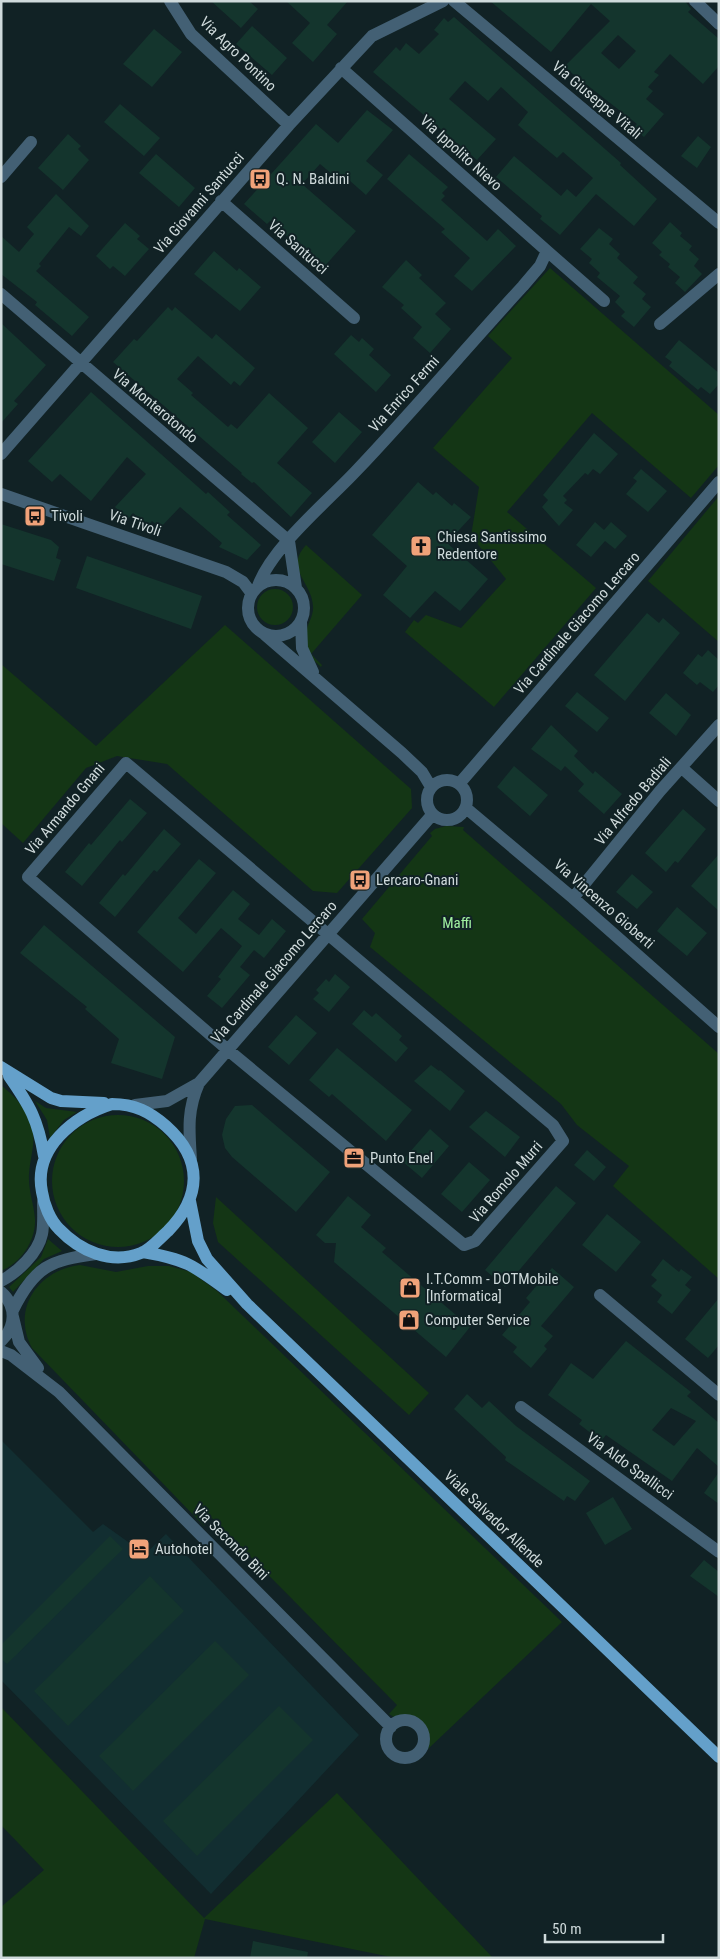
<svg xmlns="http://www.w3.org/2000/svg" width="720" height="1959" font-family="'Roboto Condensed',sans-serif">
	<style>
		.built { fill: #122e31 }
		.green { fill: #143615 }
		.building { fill: #14352d; fill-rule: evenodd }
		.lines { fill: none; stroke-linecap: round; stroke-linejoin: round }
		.minor { stroke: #436074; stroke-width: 12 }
		.major { stroke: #64a0ca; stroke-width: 12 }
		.labels { text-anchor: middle; stroke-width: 4; stroke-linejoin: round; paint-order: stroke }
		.street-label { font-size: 15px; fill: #cfdadb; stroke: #112225 }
		.poi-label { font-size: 15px; fill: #cfdadb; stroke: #112225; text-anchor: start }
		.park-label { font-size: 15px; fill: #a0f0a0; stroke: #112225 }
	</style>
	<rect width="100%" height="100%" fill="#112225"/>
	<!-- built -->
	<path class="built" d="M1,1440L93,1532L103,1524L145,1554L166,1534L359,1735L211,1894L1,1680Z"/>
	<!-- green -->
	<path class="green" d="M550,268L719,415V465L691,498L592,413L507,512L596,588L494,707L405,632L414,620L418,623L426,615L461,628L506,579L471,536L479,487L433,448L512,358L488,336Z
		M719,496V642L648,581Z
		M306,545L362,595L311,654L322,665L321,667L309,656C308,649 305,640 306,633C307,624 314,616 313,606C312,582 284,569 306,545Z
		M257 607a18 18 0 1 1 36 0a18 18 0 1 1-36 0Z
		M225,625L411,789L412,808L337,893L313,891L167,764L117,756L86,768L23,843L1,823V664L96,746Z
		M446,826L464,827L463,830L719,1054V1279L613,1186L629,1166L577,1125L561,1104L370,947L375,933L362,919L432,836L430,833L435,829Z
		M1,1085C15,1097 28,1109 32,1128C36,1143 30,1158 29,1174C28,1190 34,1204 35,1219C36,1241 21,1263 1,1271Z
		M35,1101L46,1108L77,1112L64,1120L50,1138L47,1120Z
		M52 1181a66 66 0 1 1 132 0a66 66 0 1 1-132 0Z
		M216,1197L429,1393L409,1415L218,1242L213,1223Z
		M48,1239L62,1251L44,1259L13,1292L9,1287L41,1257Z
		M80,1265L116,1272L148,1266H169L191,1272L217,1291L562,1622L428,1749C434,1725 415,1715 394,1717L389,1714L397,1705L212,1518L204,1526L32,1348C11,1309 38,1270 80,1265Z
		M1,1707L204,1918L337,1793L493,1958H396L205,1919L194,1958H1V1907L44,1870L1,1825Z"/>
	<!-- building -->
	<path class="building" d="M211,1H249L258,9L241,28Z
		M286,1H348L327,25L337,34L313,62L292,43L310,23Z
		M490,1H685L691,9L688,12L719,39V66L703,84L670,54L654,72L659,75L648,87L653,91L646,99L664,114L644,137L633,128L637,124L564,67L610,21L591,4L551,52ZM618,35L636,51L619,69L601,53Z
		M454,17L621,163L620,165L657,199L634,226L596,194L560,235L540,219L542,216L496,177L514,156L561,196L567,189L576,197L593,178L563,152L557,158L527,133L518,125L528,112L501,87L488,101L465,81L449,99L496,139L477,160L373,72L396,47L400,51L406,43L419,54L439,34L434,30L444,18L448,22Z
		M252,26L287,58L272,75L236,44Z
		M154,29L182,52L152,87L123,64Z
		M120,104L160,138L144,156L104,122Z
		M367,110L393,130L366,161L383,175L366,195L349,180L345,185L320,164L302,184L356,231L323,268L270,221L267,224L244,204L316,124L338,143Z
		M68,134L81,146L78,149L89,160L63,190L38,168Z
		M698,136L711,147L697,168L681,156Z
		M156,154L195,188L179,207L139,173Z
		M409,154L448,187L442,193L445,196L441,200L487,241L498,229L516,246L472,291L454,276L470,258L441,232L445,229L387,179Z
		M56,194L89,226L81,236L69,227L39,264L41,266L36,271L89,317L72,336L35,305L37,302L1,274V236L19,252L34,234L27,227Z
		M670,222L682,233L680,236L692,246L689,250L699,259L694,266L702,274L685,292L675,283L680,277L668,267L670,264L659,255L662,252L652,243Z
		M125,223L140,236L137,239L149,249L125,276L113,266L110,269L96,256Z
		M599,228L613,239L609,244L620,254L617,258L638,277L633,283L646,294L642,299L651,307L634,327L621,316L625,312L615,302L620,296L597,277L600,273L589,263L592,259L580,249Z
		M214,251L237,271L239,268L261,287L240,311L194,274Z
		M406,260L422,275L419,278L446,303L435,314L451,329L430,353L413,338L422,327L401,308L404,305L382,287Z
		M168,307L172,311L175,307L212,339L216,334L255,368L240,386L234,381L231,385L198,356L177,379L193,393L191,395L228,427L231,424L237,429L269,393L308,428L277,463L312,493L291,517L254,482L252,483L241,474L242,473L113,362L134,339L137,341Z
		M1,323L46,365L14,401L18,404L1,423Z
		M351,335L359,342L362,338L374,349L369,355L391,375L376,392L334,354Z
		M679,340L719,373V384L710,394L701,387L698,390L669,366L672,362L665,357Z
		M91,392L206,494L208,492L230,512L227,515L261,545L247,560L219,547L222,543L180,507L160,528L152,521L148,526L133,513L128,519L115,507L146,474L127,457L91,501L60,474L52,482L28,461Z
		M339,412L362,432L335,463L312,442Z
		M594,433L618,454L600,474L593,469L588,475L585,473L563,496L567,500L564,503L573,510L559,526L542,507L548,500L543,495Z
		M641,469L667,491L648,512L626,494L637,481L633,478Z
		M418,482L433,495L436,492L452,506L454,503L471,517L447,543L488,579L460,611L435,591L410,618L383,595L407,566L372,535Z
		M595,522L604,530L611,522L627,536L615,549L605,541L591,557L576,545Z
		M1,524L51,540L59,547L56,558L61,560L54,581L1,564Z
		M87,556L202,596L191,629L76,588Z
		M647,613L659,623L663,618L680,633L625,701L594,675Z
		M708,650L719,660V685L713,692L700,682L697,685L683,673L698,654L702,657Z
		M577,692L609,718L597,732L565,706Z
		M666,693L691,715L676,736L649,713Z
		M551,725L578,751L574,756L593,774L595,771L622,794L604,814L578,791L584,784L565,766L561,771L531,749Z
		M514,766L548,795L530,816L497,787Z
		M130,799L147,813L122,842L120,840L82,886L65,872L89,843L91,845Z
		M683,809L706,829L678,863L675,861L666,872L645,853Z
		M164,829L181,844L157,872L154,870L115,917L99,903L123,874L125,876Z
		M719,854V911L691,886Z
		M199,859L216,873L178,918L196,934L233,890L250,904L238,919L259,935L272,919L286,931L264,958L254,950L240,967L250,975L222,1008L207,996L221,979L218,977L242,946L221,928L183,972L137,932Z
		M632,874L653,892L637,909L616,892Z
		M677,907L707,933L687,956L657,931Z
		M44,925L175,1037L162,1079L111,1063L119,1039L85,1009L87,1007L20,953Z
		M335,974L350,987L329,1012L313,999L319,993L316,990L326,979L329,982Z
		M364,1010L372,1017L376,1013L402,1036L399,1040L408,1048L396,1062L352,1024Z
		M296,1015L317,1033L289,1065L268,1047Z
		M337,1048L412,1110L386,1141L332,1094L329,1097L309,1080Z
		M431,1065L439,1071L440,1070L465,1091L450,1111L414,1081Z
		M252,1105L330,1172L296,1212L232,1157L225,1148L222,1135L226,1119L235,1106Z
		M486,1111L520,1137L505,1157L469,1127Z
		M430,1129L449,1146L422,1178L402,1161Z
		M587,1150L606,1167L594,1181L574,1165Z
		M469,1162L490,1180L462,1212L441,1194Z
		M556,1186L576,1203L505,1287L485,1270Z
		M348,1196L371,1215L361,1227L386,1248L382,1252L470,1327L446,1357L334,1262L336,1243H325L316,1235Z
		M607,1214L641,1242L616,1272L582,1245Z
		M663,1259L679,1272L681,1269L692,1277L685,1285L691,1290L672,1314L657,1302L662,1295L651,1286L657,1280L651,1275Z
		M552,1268L574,1287L541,1326L553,1336L544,1346L547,1349L531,1368L513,1352L517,1347L502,1335L530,1302L526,1298Z
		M719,1298V1345L708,1358L685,1339Z
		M626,1341L691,1392L687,1396L719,1423V1467L697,1448L672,1481L606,1435L601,1441L579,1424L582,1420L548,1395L571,1363L593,1379ZM671,1408L696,1421L674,1446L652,1430Z
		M467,1394L482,1408L489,1401L516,1426L590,1481L575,1501L567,1496L564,1501L505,1460L506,1457L454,1409Z
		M719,1472V1504L704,1493Z
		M613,1497L632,1529L605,1545L586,1513Z
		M110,1536L123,1549L7,1664L1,1659V1645Z
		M704,1560L719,1572V1597L690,1576Z
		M150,1576L184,1611L68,1726L34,1691Z
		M215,1641L249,1675L133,1791L99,1756Z
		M279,1706L313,1740L197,1856L163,1821Z
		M253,1941L308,1952L307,1958H250Z"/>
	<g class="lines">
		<!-- minor -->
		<path class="minor" d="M170,1L191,34L289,125
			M454,1L719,223
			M695,1L719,24
			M1,177L31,142
			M221,201L354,318
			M547,251L604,301
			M1,294L289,541
			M660,324L719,274
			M1,454L289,125L372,36L443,1
			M1,494L226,572L243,582L252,594
			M289,541L296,588
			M248 608a28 28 0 1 1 56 0a28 28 0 1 1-56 0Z
			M258,586C272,547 327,502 356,471C413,411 467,347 523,286L540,266L547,251L341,68
			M301,622L302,648L313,672
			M264,634L402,753L422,772L431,787
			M126,763L553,1125L563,1141L475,1241L464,1245L228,1050L28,877Z
			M682,768L719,801
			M427 800a20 20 0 1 1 40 0a20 20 0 1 1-40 0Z
			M459,784L719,482
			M466,808L573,898L719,1027
			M573,898L660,791L719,725
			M135,1105L167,1101L199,1083L432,815
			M191,1159C189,1130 187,1110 199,1083
			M1,1281C18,1272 38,1253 42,1234C44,1224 43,1212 43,1202
			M1,1292C17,1306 16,1327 1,1341
			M600,1295L719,1395
			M13,1310C34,1267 50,1260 96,1254
			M13,1317L19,1342L38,1368
			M1,1351L11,1355L59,1392L391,1727
			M521,1407L719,1552
			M386 1739a19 19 0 1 1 38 0a19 19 0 1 1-38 0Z"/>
		<!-- major -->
		<path class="major" d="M1,1067L51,1098L61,1101L104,1103
			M9,1076C30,1106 38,1120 44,1156
			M112,1104C135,1104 150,1112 166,1126C204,1160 201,1197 168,1231C160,1238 151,1249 141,1253C111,1265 80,1251 59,1229C50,1220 44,1205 42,1192C33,1148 74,1116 112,1104Z
			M190,1201L198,1241L207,1259L247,1304L719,1757
			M143,1252C185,1259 193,1265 227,1290"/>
	</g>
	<!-- icons -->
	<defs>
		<g id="bus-square" transform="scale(1.125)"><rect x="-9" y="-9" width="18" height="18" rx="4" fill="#f0a279" stroke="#112225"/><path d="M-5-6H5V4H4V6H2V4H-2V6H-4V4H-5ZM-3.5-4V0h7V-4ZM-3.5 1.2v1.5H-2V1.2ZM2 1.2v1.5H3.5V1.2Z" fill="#111"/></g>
		<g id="church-square" transform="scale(1.125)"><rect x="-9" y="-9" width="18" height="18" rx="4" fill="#f0a279" stroke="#112225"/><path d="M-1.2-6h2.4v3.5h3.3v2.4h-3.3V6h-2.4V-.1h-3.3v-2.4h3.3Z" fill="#111"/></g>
		<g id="office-square" transform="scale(1.125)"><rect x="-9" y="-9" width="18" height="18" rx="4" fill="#f0a279" stroke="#112225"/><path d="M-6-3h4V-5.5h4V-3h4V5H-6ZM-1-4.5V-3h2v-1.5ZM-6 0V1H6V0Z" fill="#111"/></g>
		<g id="shop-square" transform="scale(1.125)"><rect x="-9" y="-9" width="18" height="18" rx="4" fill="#f0a279" stroke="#112225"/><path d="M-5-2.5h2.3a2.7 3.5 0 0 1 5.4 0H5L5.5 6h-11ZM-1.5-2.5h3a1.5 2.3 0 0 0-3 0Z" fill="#111"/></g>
		<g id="hotel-square" transform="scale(1.125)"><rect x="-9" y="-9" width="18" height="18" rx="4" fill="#f0a279" stroke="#112225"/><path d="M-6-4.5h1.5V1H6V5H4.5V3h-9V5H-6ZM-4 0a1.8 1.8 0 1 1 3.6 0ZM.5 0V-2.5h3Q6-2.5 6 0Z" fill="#111"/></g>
	</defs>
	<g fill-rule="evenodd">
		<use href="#bus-square" x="260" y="179"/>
		<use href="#bus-square" x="35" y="516"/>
		<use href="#church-square" x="421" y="546"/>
		<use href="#bus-square" x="360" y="880"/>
		<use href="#office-square" x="354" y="1158"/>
		<use href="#shop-square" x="410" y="1288"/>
		<use href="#shop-square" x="409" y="1320"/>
		<use href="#hotel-square" x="139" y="1549"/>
	</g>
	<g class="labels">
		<!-- street labels -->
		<g class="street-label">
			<text transform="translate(238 54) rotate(44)" y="5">Via Agro Pontino</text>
			<text transform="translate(597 100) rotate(40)" y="5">Via Giuseppe Vitali</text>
			<text transform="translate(461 153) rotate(42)" y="5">Via Ippolito Nievo</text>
			<text transform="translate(199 203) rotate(-49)" y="5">Via Giovanni Santucci</text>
			<text transform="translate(298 247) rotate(41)" y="5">Via Santucci</text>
			<text transform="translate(404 394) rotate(-48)" y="5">Via Enrico Fermi</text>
			<text transform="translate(155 406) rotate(40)" y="5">Via Monterotondo</text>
			<text transform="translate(135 523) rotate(19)" y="5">Via Tivoli</text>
			<text transform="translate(577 623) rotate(-49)" y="5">Via Cardinale Giacomo Lercaro</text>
			<text transform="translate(633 801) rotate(-50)" y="5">Via Alfredo Badiali</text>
			<text transform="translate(65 809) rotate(-50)" y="5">Via Armando Gnani</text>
			<text transform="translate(604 904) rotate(41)" y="5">Via Vincenzo Gioberti</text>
			<text transform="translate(274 972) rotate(-49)" y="5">Via Cardinale Giacomo Lercaro</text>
			<text transform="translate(506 1182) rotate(-49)" y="5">Via Romolo Murri</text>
			<text transform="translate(630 1466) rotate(36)" y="5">Via Aldo Spallicci</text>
			<text transform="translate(494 1519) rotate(44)" y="5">Viale Salvador Allende</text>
			<text transform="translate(231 1542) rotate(45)" y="5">Via Secondo Bini</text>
		</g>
		<!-- poi labels -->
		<g class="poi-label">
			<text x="276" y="184">Q. N. Baldini</text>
			<text x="51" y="521">Tivoli</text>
			<text x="437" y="542">Chiesa Santissimo<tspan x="437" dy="17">Redentore</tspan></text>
			<text x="376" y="885">Lercaro-Gnani</text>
			<text x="370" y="1163">Punto Enel</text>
			<text x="426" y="1284">I.T.Comm - DOTMobile<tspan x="426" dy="17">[Informatica]</tspan></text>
			<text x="425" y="1325">Computer Service</text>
			<text x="155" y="1554">Autohotel</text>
		</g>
		<!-- park labels -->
		<g class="park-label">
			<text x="457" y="928">Maffi</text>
		</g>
	</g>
	<!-- border -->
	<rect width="720" height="1959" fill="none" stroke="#cfdadb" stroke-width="5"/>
	<!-- scale -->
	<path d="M545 1934v8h118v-8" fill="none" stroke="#cfdadb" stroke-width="2.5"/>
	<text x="552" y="1934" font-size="15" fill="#cfdadb" stroke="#112225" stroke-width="4" paint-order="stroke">50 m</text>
</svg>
